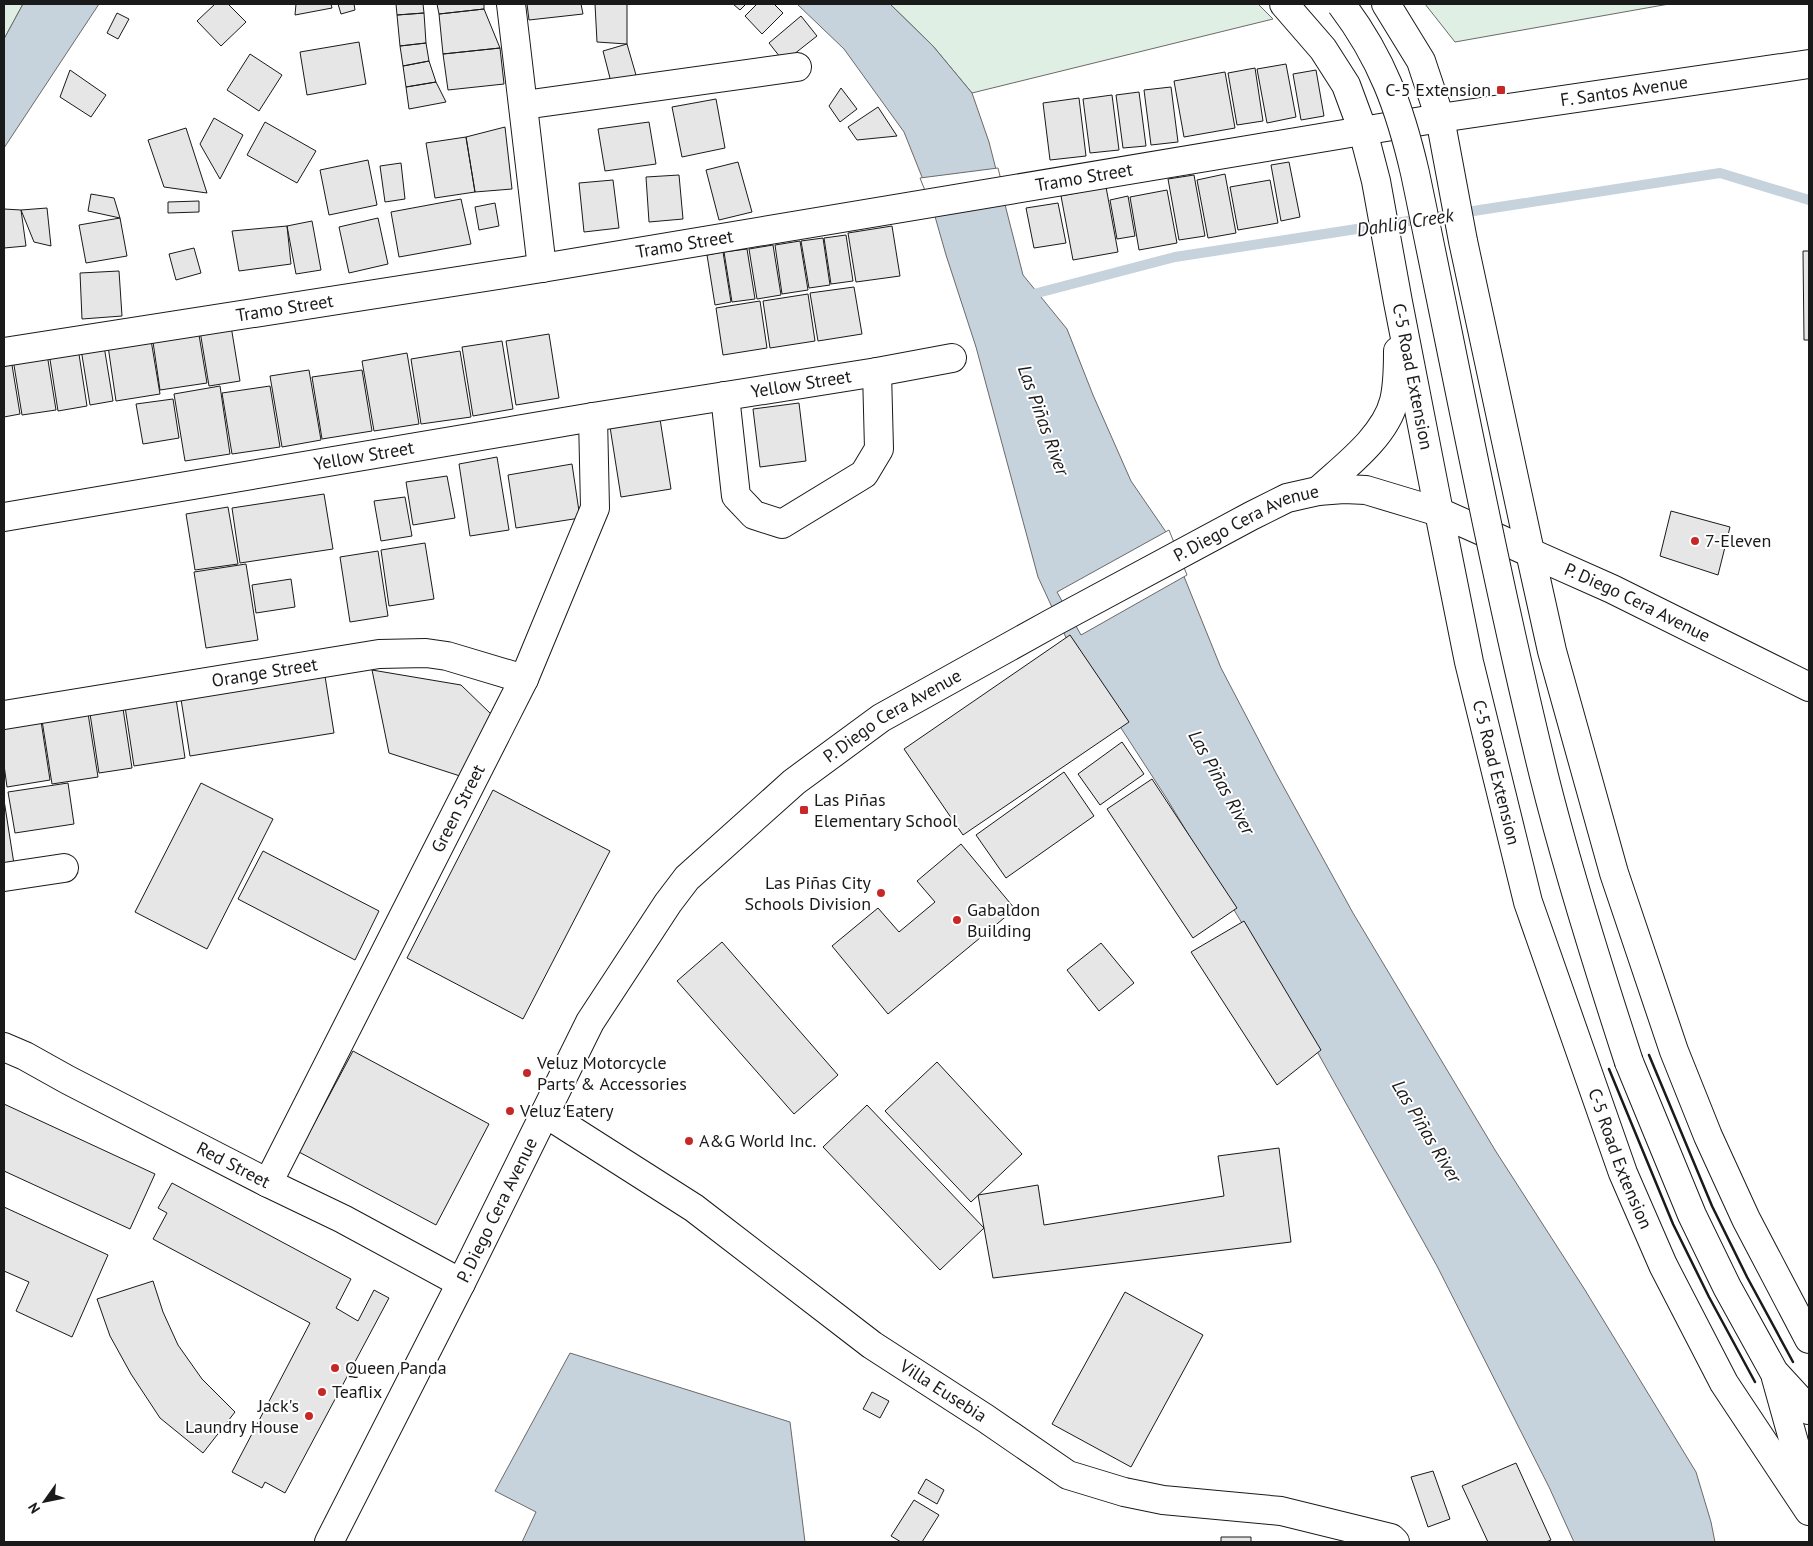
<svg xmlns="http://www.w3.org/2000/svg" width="1813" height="1546" font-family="'PT Sans',sans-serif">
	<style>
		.green { fill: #e0efe3; stroke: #6a6a6a }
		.water { fill: #c6d2dc; stroke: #6a6a6a }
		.pier { fill: #fff; stroke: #6a6a6a }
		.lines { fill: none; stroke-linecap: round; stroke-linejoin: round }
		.stream { stroke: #c6d2dc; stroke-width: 10 }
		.building { fill: #e6e6e6; stroke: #1a1a1a }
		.street-casing { stroke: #1a1a1a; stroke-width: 30 }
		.secondary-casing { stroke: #1a1a1a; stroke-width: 30 }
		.primary-casing { stroke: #1a1a1a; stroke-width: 30 }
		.street { stroke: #fff; stroke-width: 28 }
		.secondary { stroke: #fff; stroke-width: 28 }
		.primary { stroke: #fff; stroke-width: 28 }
		.secondary-bridge-casing { stroke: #1a1a1a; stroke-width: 30; stroke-linecap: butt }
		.secondary-bridge { stroke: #fff; stroke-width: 28 }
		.wall { stroke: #1a1a1a; stroke-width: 2.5 }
		.poi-dot { fill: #c62828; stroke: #fff; stroke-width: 2 }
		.labels { text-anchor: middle; stroke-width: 4; stroke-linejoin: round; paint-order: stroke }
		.poi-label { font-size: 18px; fill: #1a1a1a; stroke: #fff; text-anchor: start }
		.street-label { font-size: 18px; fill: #1a1a1a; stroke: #fff }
		.water-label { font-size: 19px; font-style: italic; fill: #1a1a1a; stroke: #fff }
	</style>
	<rect width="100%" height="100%" fill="#fff"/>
	<!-- green -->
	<path class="green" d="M4,4H23L4,39Z
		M890,4H1258L1273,19L972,93L933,46Z
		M1425,4H1669L1455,42Z"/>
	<!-- water -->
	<path class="water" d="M23,4H99L4,148V39Z
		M797,4H890L933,46L972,93L989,142L1023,275L1067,329L1093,395L1131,481L1166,532L1221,668L1276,773L1353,913L1495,1150L1585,1290L1696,1472L1711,1522L1715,1542H1574L1549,1487L1437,1266L1286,996L1167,799L1075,657L1038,577L976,347L946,255L928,192L904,132L844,49Z
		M570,1353L790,1422L805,1542H522L536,1512L495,1491Z"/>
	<!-- pier -->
	<path class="pier" d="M998,168L1007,204L926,193L920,178Z
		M1169,530L1187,575L1081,635L1057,592Z"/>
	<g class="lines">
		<!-- stream -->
		<path class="stream" d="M1026,296L1175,257L1720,173L1809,200"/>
	</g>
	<!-- building -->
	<path class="building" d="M215,4H228L246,22L221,46L197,21Z
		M296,4H331L332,8L295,15Z
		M338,4H354L355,10L341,14Z
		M396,4H423L424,13L397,15Z
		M437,4H484V9L439,14Z
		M527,4H581L583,14L529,20Z
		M595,4H627V44L597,42Z
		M733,4H746L740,10Z
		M757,4H774L783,13L762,34L745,16Z
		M484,9L500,48L443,54L439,14Z
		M117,13L129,19L118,39L107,33Z
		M424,13L426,43L400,46L397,15Z
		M801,16L817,36L784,62L769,43Z
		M359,42L366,84L307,95L300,52Z
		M426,43L429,61L403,66L400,46Z
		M627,44L636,75L611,82L603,51Z
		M500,48L504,84L448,90L443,54Z
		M250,54L282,75L259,111L227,90Z
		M429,61L436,82L406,87L403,66Z
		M1286,64L1296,117L1267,123L1257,69Z
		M1255,68L1263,121L1237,125L1228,73Z
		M70,70L106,95L91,117L60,97Z
		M1316,70L1324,116L1301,120L1293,74Z
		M1225,72L1235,128L1184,137L1174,81Z
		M436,82L446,102L409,109L406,87Z
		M1171,87L1178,142L1151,145L1144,90Z
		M841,88L857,109L840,122L829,106Z
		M1139,92L1146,146L1123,148L1116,95Z
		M1112,95L1119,150L1090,153L1083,99Z
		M1079,98L1086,156L1050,160L1043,103Z
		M716,99L725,148L682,157L672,107Z
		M878,107L897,136L857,140L848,127Z
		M214,118L243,135L220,179L200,144Z
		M265,122L316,151L297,183L247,155Z
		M649,122L656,164L605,171L598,129Z
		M505,127L512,189L475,192L466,137Z
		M186,128L207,193L164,187L148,140Z
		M466,137L475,192L435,198L426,143Z
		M368,160L377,205L329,215L320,170Z
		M738,162L752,212L719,220L706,170Z
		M1289,162L1300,217L1281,221L1271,165Z
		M401,163L405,199L385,202L380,166Z
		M1225,174L1236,233L1208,238L1197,180Z
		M679,175L683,219L649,222L646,177Z
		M1194,175L1205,236L1179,240L1168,179Z
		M613,180L619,228L584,232L579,183Z
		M1270,180L1278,223L1238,230L1230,187Z
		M1106,187L1118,252L1073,260L1061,196Z
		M1167,190L1177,243L1139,250L1130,197Z
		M91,194L114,198L120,218L88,211Z
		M1128,196L1135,236L1117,239L1110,200Z
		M461,199L471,244L399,257L391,212Z
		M199,201V212L168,213V202Z
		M495,203L499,226L479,230L475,207Z
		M1058,203L1066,243L1034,248L1026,208Z
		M47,208L51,246L34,242L21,210Z
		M4,209L21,210L26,246L4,248Z
		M120,218L127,256L86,263L79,225Z
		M378,218L388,264L349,273L339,227Z
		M312,221L321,270L296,274L287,226Z
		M287,226L291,264L239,271L232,231Z
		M892,226L900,276L856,282L848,233Z
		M846,235L853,281L831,284L824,238Z
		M823,238L830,285L809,288L801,241Z
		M800,241L808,290L782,294L775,245Z
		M773,245L781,295L757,299L749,249Z
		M194,248L201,273L176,280L169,254Z
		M747,249L755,299L732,302L724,252Z
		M1803,251H1809V340H1804Z
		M723,252L731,302L715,305L707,255Z
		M119,271L122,316L82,319L80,273Z
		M854,287L862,334L818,341L810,293Z
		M808,294L815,341L770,348L763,301Z
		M760,301L767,348L723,355L716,308Z
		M231,326L240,381L209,386L200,331Z
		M549,334L559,398L516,405L506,341Z
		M199,335L207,383L160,390L153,342Z
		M151,340L160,394L116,401L108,346Z
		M502,341L513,409L473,416L462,347Z
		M104,346L113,401L90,405L81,349Z
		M78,348L87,406L58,411L49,353Z
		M460,351L471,417L421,424L411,359Z
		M407,353L419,424L374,431L362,361Z
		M47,354L56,410L22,415L13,359Z
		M11,359L20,414L4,417V361Z
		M309,370L321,440L282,447L270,376Z
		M362,370L372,431L322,439L312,377Z
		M220,386L230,454L185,461L174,394Z
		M270,386L280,447L232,454L222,393Z
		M173,399L179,438L143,444L136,404Z
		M799,403L806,461L760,467L753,409Z
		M660,419L671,489L621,497L610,427Z
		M497,457L509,530L470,536L459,464Z
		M572,464L580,518L516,528L508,475Z
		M447,476L455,518L413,525L406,482Z
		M324,494L333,549L240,563L232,508Z
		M405,497L412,536L381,541L374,501Z
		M228,507L238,564L195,570L186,514Z
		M1671,511L1730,527L1718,575L1660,556Z
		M425,543L434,599L389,606L381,550Z
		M378,551L388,616L350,622L340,557Z
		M246,564L258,640L206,648L194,572Z
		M291,579L295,607L256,613L252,585Z
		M1070,635L1129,722L963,835L904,749Z
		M324,670L334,733L190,756L180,693Z
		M372,670L461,685L491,714L460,776L389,753Z
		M175,692L185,758L134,766L124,700Z
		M122,702L132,768L99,773L89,707Z
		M87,707L98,777L52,784L41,714Z
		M41,721L50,780L7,787L4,765V726Z
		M1122,742L1144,774L1100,805L1078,774Z
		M1064,772L1094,816L1006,878L976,835Z
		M1152,779L1237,908L1193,938L1107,809Z
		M68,783L74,824L15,833L8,792Z
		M201,783L273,819L207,949L135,912Z
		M493,790L610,851L523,1019L407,958Z
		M4,800L14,864L4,866Z
		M961,844L1015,909L888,1014L832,946L878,908L899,932L935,902L917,881Z
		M263,851L379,911L355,960L238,899Z
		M1244,921L1321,1050L1277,1085L1191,952Z
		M722,942L838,1075L794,1114L677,981Z
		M1101,943L1134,983L1099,1011L1067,970Z
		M353,1051L489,1124L436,1225L299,1152Z
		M937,1062L1022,1154L971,1202L885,1111Z
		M4,1104L155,1174L130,1229L4,1171Z
		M867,1105L984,1228L940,1270L823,1147Z
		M1279,1148L1291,1242L993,1278L978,1195L1038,1185L1044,1225L1224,1196L1218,1156Z
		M172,1183L351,1279L336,1308L358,1321L374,1290L389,1298L285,1493L265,1482L262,1488L232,1472L310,1323L153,1239L167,1213L158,1208Z
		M4,1207L108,1255L72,1337L16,1311L29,1282L4,1271Z
		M153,1281L163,1312L178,1345L202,1379L235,1412L203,1453L160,1418L131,1374L110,1336L97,1299Z
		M1125,1292L1203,1335L1131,1467L1052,1424Z
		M872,1392L889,1401L880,1418L863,1409Z
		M1516,1463L1551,1540L1546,1542H1488L1462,1486Z
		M1433,1471L1450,1519L1428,1527L1411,1477Z
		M926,1479L944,1490L937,1504L918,1493Z
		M914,1500L939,1515L922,1542H901L891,1536Z
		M1221,1537H1251V1542H1221Z"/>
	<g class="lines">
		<!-- street casing -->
		<g class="street-casing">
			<g id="street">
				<path d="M511,4L542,268"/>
				<path d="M524,105L797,67"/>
				<path d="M725,396L736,496L754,515L782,524L864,474L879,449L877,372"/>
				<path id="s1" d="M4,517L593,417L877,372L952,358"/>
				<path id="s2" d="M4,715L379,654L426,653L447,656L524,679"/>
				<path d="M4,877L64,868"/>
				<path id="s3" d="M4,1047L25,1056L68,1080L268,1183L343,1219L461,1283"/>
				<path id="s4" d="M545,1113L694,1208L872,1345L985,1418L1068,1475L1124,1492L1163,1500L1281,1511L1391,1538L1395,1542"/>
				<path id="s5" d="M268,1183L524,679L595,508L593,417"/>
			</g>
		</g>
		<!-- secondary casing -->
		<g class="secondary-casing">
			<g id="secondary">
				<path id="s6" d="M4,352L542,268L1440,118L1809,64"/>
				<path d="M1530,552L1552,651L1614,873L1674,1051L1708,1136L1746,1219L1809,1339"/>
				<path d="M1629,1062L1692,1215L1727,1287L1774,1372L1809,1410"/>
				<path d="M1776,1378L1809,1496"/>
				<path id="s7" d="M329,1542L461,1283L590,1022L668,903L687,878L794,782L881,718L1052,623L1251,516L1287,498L1318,491L1344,489L1366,490L1439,512L1469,662L1528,902L1623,1173L1663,1265L1724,1383L1809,1511"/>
			</g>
		</g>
		<!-- primary casing -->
		<g class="primary-casing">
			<g id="primary">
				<path id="s8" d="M1284,4L1323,49L1346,85L1363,131L1376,181L1398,302L1439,512L1612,589L1809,687"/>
				<path d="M1386,4L1421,61L1440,118L1463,241L1530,552"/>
				<path d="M1318,491C1344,467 1385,437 1394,401C1398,385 1398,368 1398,351"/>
			</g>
		</g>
		<!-- street -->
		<use href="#street" class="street"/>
		<!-- secondary -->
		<use href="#secondary" class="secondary"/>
		<!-- primary -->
		<use href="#primary" class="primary"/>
		<!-- secondary-bridge casing -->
		<g class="secondary-bridge-casing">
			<path id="secondary-bridge" d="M1341,4C1382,58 1400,108 1415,173C1457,374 1495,576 1544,776C1568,872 1598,967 1629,1062"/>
		</g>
		<!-- secondary-bridge -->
		<use href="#secondary-bridge" class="secondary-bridge"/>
		<!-- wall -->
		<path class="wall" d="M1649,1055L1712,1206L1747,1277L1793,1362
			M1609,1069L1673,1224L1709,1297L1755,1382"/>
	</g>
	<!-- markers -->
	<g class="poi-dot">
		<rect x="1496" y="85" width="10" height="10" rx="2.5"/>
		<circle cx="1695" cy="541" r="5"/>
		<rect x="799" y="805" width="10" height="10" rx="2.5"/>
		<circle cx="881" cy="893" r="5"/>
		<circle cx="957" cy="920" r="5"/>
		<circle cx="527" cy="1073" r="5"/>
		<circle cx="510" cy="1111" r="5"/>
		<circle cx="689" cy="1141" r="5"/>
		<circle cx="335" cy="1368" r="5"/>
		<circle cx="322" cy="1392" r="5"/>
		<circle cx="309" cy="1416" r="5"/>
	</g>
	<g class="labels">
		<!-- poi labels -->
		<g class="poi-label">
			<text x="1491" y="96" text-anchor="end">C-5 Extension</text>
			<text x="1705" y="547">7-Eleven</text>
			<text x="814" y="806">Las Piñas<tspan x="814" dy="21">Elementary School</tspan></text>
			<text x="871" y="889" text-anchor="end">Las Piñas City<tspan x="871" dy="21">Schools Division</tspan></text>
			<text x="967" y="916">Gabaldon<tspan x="967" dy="21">Building</tspan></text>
			<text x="537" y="1069">Veluz Motorcycle<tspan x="537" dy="21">Parts &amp; Accessories</tspan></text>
			<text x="520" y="1117">Veluz Eatery</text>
			<text x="699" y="1147">A&amp;G World Inc.</text>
			<text x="345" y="1374">Queen Panda</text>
			<text x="332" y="1398">Teaflix</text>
			<text x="299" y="1412" text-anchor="end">Jack's<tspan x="299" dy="21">Laundry House</tspan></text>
		</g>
		<!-- street labels -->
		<g class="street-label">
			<text dy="6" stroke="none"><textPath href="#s6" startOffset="1641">F. Santos Avenue</textPath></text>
			<text dy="6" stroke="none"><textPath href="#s6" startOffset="1094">Tramo Street</textPath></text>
			<text dy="6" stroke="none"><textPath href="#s6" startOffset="689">Tramo Street</textPath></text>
			<text dy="6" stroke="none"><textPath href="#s6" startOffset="284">Tramo Street</textPath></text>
			<text dy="6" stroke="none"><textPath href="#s8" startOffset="402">C-5 Road Extension</textPath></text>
			<text dy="6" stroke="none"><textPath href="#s1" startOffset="808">Yellow Street</textPath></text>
			<text dy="6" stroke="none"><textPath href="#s1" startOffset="365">Yellow Street</textPath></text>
			<text dy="6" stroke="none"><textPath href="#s7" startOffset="1422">P. Diego Cera Avenue</textPath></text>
			<text dy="6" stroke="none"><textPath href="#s8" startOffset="758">P. Diego Cera Avenue</textPath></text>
			<text dy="6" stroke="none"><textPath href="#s2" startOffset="264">Orange Street</textPath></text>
			<text dy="6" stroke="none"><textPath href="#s7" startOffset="1018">P. Diego Cera Avenue</textPath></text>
			<text dy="6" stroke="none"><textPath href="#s7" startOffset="1892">C-5 Road Extension</textPath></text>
			<text dy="6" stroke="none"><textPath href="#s5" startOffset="420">Green Street</textPath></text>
			<text dy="6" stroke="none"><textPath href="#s7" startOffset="2298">C-5 Road Extension</textPath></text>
			<text dy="6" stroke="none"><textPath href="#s3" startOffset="258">Red Street</textPath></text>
			<text dy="6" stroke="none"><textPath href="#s7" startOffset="372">P. Diego Cera Avenue</textPath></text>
			<text dy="6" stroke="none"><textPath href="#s4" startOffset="486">Villa Eusebia</textPath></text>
		</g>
		<!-- water labels -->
		<g class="water-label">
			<text transform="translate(1405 222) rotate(-9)" y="7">Dahlig Creek</text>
			<text transform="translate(1044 420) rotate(70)" y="7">Las Piñas River</text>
			<text transform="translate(1222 782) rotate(61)" y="7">Las Piñas River</text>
			<text transform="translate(1427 1131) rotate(59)" y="7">Las Piñas River</text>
		</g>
	</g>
	<!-- border -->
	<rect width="1813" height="1546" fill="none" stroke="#1a1a1a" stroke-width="10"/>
	<!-- north arrow -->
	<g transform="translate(45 1501) rotate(237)" stroke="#ffffff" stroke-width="4" paint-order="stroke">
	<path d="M0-4L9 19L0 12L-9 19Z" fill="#1a1a1a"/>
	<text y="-8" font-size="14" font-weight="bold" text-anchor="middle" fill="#1a1a1a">N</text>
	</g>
</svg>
